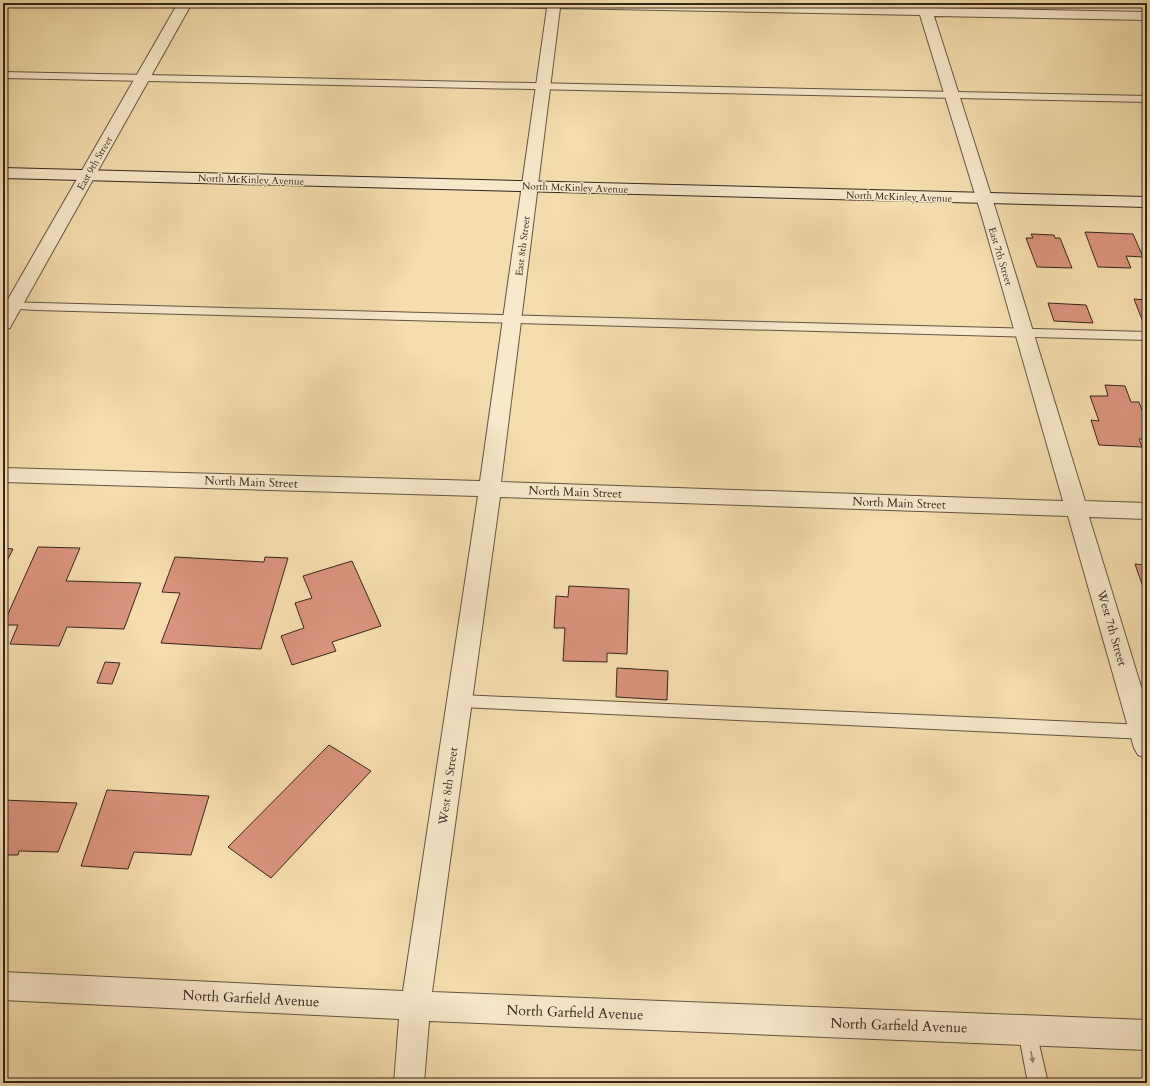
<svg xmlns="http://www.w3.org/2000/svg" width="1150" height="1086" font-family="Cardo,serif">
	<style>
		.building { fill: #da947d; stroke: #33261e }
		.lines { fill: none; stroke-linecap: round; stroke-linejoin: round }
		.lane-casing { stroke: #645442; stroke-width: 2 }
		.street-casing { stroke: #645442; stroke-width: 2 }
		.secondary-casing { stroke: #33261e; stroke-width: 2 }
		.lane { fill: #f8e9cb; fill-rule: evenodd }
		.street { fill: #f8e9cb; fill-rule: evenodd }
		.secondary { fill: #f8e9cb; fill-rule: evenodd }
		.oneway { fill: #968874 }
		.labels { text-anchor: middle; stroke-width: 3; stroke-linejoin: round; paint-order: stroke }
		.far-street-label { font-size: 10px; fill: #33261e; stroke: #f8e9cb }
		.street-label { font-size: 12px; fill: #33261e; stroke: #f8e9cb }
		.near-street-label { font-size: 14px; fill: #33261e; stroke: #f8e9cb }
	</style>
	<rect width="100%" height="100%" fill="#f5ddaf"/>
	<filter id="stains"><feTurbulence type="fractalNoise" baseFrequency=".005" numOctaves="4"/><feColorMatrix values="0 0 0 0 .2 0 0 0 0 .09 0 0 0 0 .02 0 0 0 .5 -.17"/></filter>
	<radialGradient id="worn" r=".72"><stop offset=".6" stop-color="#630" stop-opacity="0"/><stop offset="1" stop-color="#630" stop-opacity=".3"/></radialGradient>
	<!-- building -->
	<path class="building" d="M1085,232L1133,234L1143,257L1126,256L1131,268L1098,267Z
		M1031,234L1054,235L1055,238H1060L1072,268L1037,267L1026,238H1033Z
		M1134,299L1147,300V322H1143Z
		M1048,303L1086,305L1093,323L1054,321Z
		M1105,385L1125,386L1131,402H1139L1147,423V439H1139L1142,447L1099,445L1091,420L1099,421L1090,396H1108Z
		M38,547L80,548L66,581L141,583L124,629L67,627L59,646L10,644L18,625H3Z
		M3,548L13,549L3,569Z
		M175,557L264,562L265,557L288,558L261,649L161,643L180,593L162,592Z
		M352,561L381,626L332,642L336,651L292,665L281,636L304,628L295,603L312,598L303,576Z
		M1135,564L1147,565V590H1144Z
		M569,586L629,589L627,654L607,653V662L563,661L565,628H554L556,596L568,597Z
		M105,662L120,663L112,684L97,683Z
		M617,668L668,671L667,700L616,697Z
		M329,745L371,771L271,878L228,847Z
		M107,790L209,796L191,855L134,852L128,869L81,866Z
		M3,800L77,803L58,852L19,851L18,855H3Z"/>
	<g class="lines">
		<!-- lane casing -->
		<g class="lane-casing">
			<path id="lane" d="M3,72L1147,96V102L3,78Z
				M3,302L1147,332V340L36,310L3,308Z
				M460,695L1147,725V739L460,707L454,705L452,701L454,697Z
				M1027,1022L1034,1024L1036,1031L1048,1083H1028L1018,1031L1020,1024Z"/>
		</g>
		<!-- street casing -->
		<g class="street-casing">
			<path id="street" d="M178,3H192L12,324L10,328L3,330V308Z
				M500,3H705L918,7L916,3H930L931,8L1147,12V20L934,16L998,217L1085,501L1147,503V519L1089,517L1147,706V758L1138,755L1134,748L1068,516L500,497L432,992L1147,1020V1050L429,1021L424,1083H394L399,1019L3,1000V972L403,991L478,496L3,482V468L480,481L547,8L507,7L502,6ZM560,8L920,15L982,217L1063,501L501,482Z"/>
		</g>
		<!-- secondary casing -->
		<g class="secondary-casing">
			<path id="secondary" d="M3,168L1147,197V207L3,178Z"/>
		</g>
		<!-- lane -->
		<use href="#lane" class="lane"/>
		<!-- street -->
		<use href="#street" class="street"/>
		<!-- secondary -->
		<use href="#secondary" class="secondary"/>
	</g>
	<!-- one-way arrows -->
	<defs><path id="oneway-solid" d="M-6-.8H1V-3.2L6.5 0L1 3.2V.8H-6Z"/></defs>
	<use class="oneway" href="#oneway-solid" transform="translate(1032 1057) rotate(79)"/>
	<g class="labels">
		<!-- far-street labels -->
		<g class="far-street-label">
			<text transform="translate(94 163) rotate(-60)" y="4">East 9th Street</text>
			<text transform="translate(251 179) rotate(2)" y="4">North McKinley Avenue</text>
			<text transform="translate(575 187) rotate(2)" y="4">North McKinley Avenue</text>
			<text transform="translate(899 196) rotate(2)" y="4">North McKinley Avenue</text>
			<text transform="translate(522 246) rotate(-83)" y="4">East 8th Street</text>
			<text transform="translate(1001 256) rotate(73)" y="4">East 7th Street</text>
		</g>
		<!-- street labels -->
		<g class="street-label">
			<text transform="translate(251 482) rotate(2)" y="4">North Main Street</text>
			<text transform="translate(575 492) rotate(2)" y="4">North Main Street</text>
			<text transform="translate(899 503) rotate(2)" y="4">North Main Street</text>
			<text transform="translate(1112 628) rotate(74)" y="4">West 7th Street</text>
			<text transform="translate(448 786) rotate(-82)" y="4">West 8th Street</text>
		</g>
		<!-- near-street labels -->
		<g class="near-street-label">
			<text transform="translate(251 998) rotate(3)" y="5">North Garfield Avenue</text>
			<text transform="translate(575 1012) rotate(2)" y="5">North Garfield Avenue</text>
			<text transform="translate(899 1025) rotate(2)" y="5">North Garfield Avenue</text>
		</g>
	</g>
	<!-- margin -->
	<rect width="1150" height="1086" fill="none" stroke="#f5ddaf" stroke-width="16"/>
	<rect x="4" y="4" width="1142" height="1078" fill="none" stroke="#33261e" stroke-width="2"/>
	<rect x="8" y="8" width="1134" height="1070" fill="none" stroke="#33261e"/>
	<rect width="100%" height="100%" filter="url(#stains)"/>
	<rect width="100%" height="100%" fill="url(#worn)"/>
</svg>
